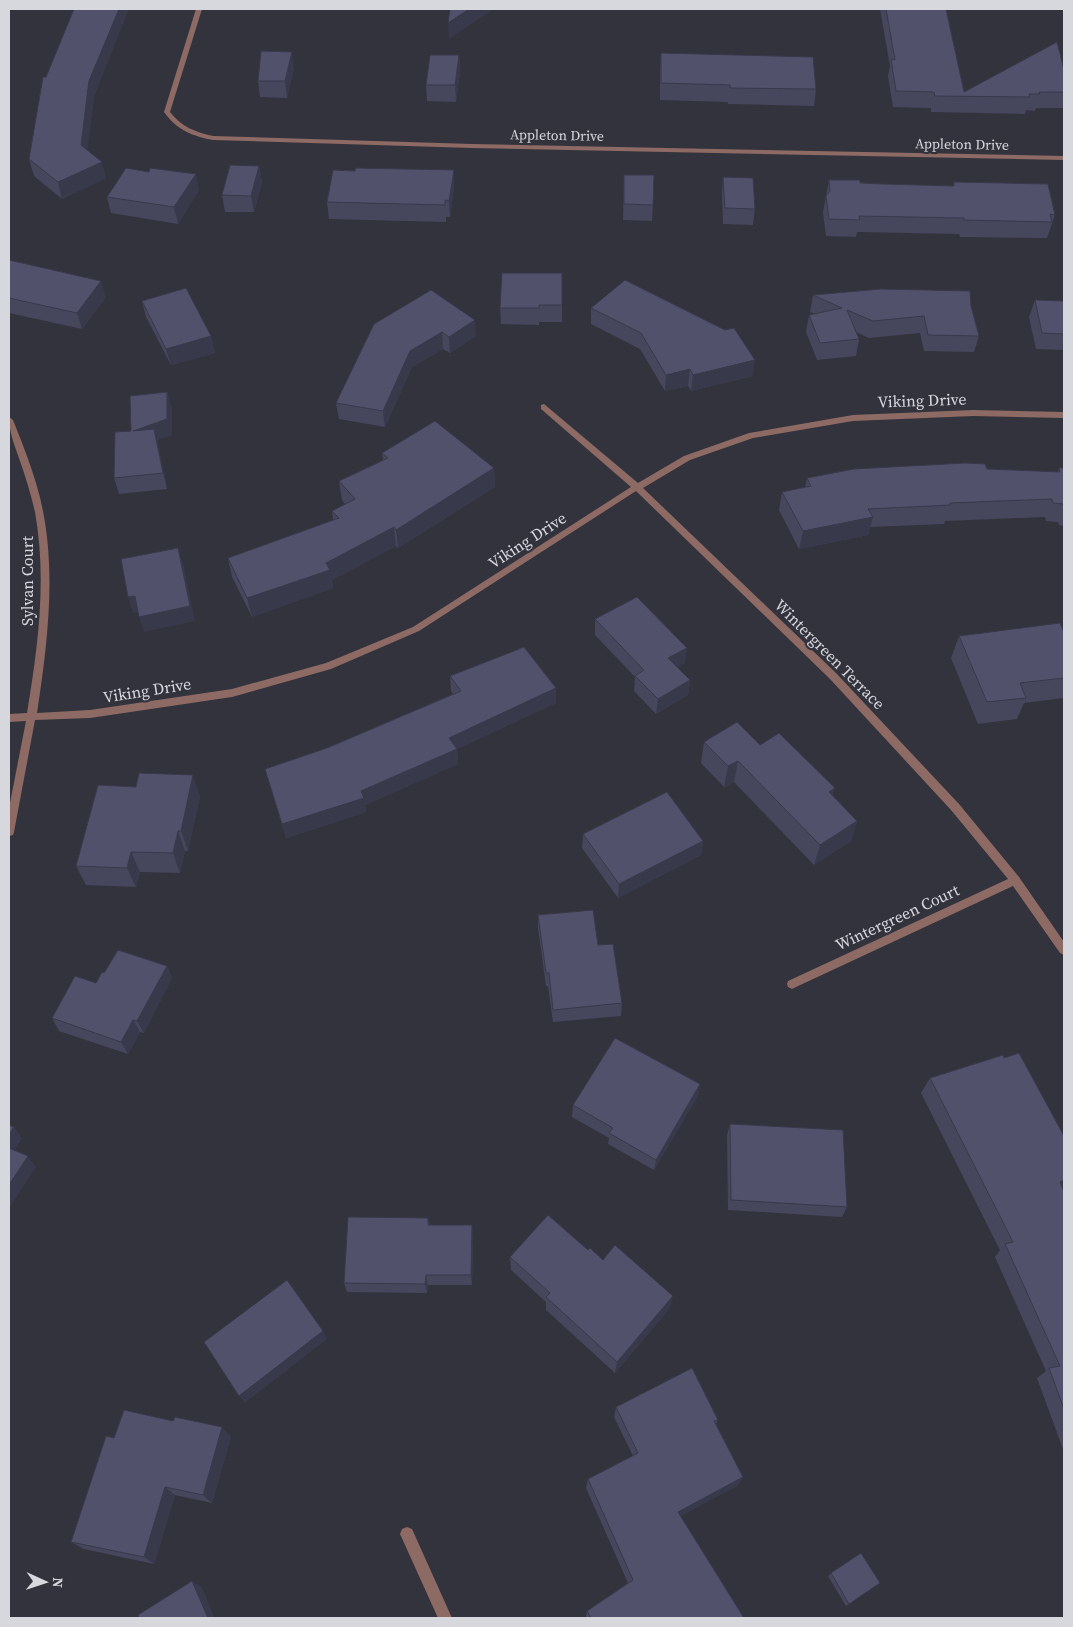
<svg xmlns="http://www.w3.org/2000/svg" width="1073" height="1627" font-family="'Source Serif 4',serif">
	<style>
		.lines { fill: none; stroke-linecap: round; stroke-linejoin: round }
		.minor { fill: #8e6a64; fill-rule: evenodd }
		.wall { fill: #46465d }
		.shaded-wall { fill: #39394c }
		.building { fill: #51516c; stroke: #39394c }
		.labels { text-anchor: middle; stroke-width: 4.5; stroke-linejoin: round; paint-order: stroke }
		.far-street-label { font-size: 14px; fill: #d7d7de; stroke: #33333d }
		.street-label { font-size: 16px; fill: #d7d7de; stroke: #33333d }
	</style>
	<rect width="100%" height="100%" fill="#33333d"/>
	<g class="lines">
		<!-- minor -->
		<path class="minor" d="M196,9H202L170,112C182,127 195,132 213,136L472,144L1064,156V160L472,148L213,140C192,136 177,130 164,112Z
			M544,404L638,483L684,456L749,433L853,415L973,410L1064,412V418L973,416L853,421L753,438L690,460L643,488L836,673L959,804L1019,877L1064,942V955L1060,953L1013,886L796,987L792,989L788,987L787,984L788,981L1008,879L951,810L830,679L636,491L419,631L331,669L232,697L90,718L35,720L14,832L13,835L9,836V808L26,721L9,722V714L27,713C38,647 47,579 35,512C31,495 26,478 20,461C15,446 9,433 9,417L13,420C25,450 37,480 43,511C56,577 47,647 37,713L90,710L232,689L326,663L413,627L631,487L541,409V405Z
			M407,1527L412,1529L452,1618H438L400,1534L402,1529Z"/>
	</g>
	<!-- wall -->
	<path class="wall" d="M880,9H946L964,92L1064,70V108H1036L1035,111L1026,110L1025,114L931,112V108L893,107L888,76L890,66Z
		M661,53L816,89L814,106L728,104V102L660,100V69Z
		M459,55L460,72L456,102L427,101L426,85Z
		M294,68L287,98L260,97L258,81Z
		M94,97L87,150L106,178L62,199L34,176L29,159Z
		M259,166L262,182L254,212H225L222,195Z
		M454,170V187L450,217H446V222L329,219L327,202L355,171Z
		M149,172L199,190L178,224L111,213L107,197Z
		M624,175L653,205L652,221L623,220Z
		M723,177L755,209L753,225L723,224L722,194Z
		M829,180L883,184L953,186L954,182L1055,215L1047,238L960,237L959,234L857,232L856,237L826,236L823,212Z
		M9,260L106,297L82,329L9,313Z
		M562,273V322H539V325L501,324L500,308Z
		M813,295L971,306L979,336L974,352L924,351L920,333L869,338L856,332L859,339L856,356L817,360L806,332L809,315L815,314L810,312Z
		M1035,300L1064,301V350L1036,349L1029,317Z
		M142,301L211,336L215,353L171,365L146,317Z
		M591,308L753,376L691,391L688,386L665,391L640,349L591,324Z
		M374,324L476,336L450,353L443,349L412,367L385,427L339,419L336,403Z
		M172,408V435L157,440L167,489L119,494L114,478L131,431Z
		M382,453L494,468L495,487L398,548L396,546L332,580L333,588L252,617L232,577L228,558L333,520L332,511L345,504L342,500L339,481L383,460Z
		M1059,468H1064V526L1059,525L1058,522L1046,521L1045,517L945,521L944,524L870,527L868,535L799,549L779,510L782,492L805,487L807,478L987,469L1058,472Z
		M595,619L685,663L677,667L690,680L688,695L656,714L634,691L635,677L595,635Z
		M1064,632V698L1024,703L1017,719L978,724L951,658L959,636Z
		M450,676L556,703L457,749L458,764L365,805L366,812L286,838L265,769L327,748L453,694L451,691Z
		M704,742L760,745L833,796L857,821L851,841L814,865L734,782L724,787L701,763Z
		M200,796L188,851H185L180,873L140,872L136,887L86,885L76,866Z
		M583,834L703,841L701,855L618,898L582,848Z
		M538,915L598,945L622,1003L621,1016L553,1022L548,986H546L538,928Z
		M167,966L172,978L144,1033L140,1032L128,1054L59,1031L52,1018L96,983L104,973Z
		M1004,1058L1064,1136V1188L1063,1189L1064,1192V1452L1037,1378L1046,1371L995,1257L1000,1250L921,1093L930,1078Z
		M700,1084L698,1096L654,1170L608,1144L609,1138L572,1117L573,1105Z
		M730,1124L847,1207L842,1217L728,1210L727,1135Z
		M428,1218L430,1225L473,1235L472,1285H428L427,1293L347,1292L344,1283Z
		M588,1250L603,1260L670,1308L615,1373L546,1310V1302L511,1270L510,1257Z
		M616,1407L718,1420L716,1424L743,1477L737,1486L680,1516L744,1618H587L586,1616L587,1611L628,1583L586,1488L588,1479L633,1456L614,1417Z
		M231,1437L212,1503L175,1495L154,1564L84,1549L71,1542L114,1438Z
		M831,1573L880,1583L846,1606L828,1576Z"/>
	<!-- shaded-wall -->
	<path class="shaded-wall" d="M119,9H129L94,97L86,162L81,145L89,81Z
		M469,9H494L449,39L448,23Z
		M292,52L294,68L287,98L285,81Z
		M459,55L460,72L456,102L455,85Z
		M102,162L106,178L62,199L58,182Z
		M259,166L262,182L254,212L251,196Z
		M454,170V187L450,217L449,201Z
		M196,174L199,190L178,224L174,207Z
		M101,281L106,297L82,329L77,313Z
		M475,320L476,336L450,353L449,337Z
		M442,332L443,349L412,367L385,427L383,411L410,351Z
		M211,336L215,353L171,365L166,349Z
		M755,360L753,376L691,391L693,375Z
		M690,369L688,386L665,391L666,375Z
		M167,392L172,408V435L157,440L167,489L163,473L133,431Z
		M494,468L495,487L398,548L396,530Z
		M873,517L868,535L799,549L803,531Z
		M394,527L396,546L332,580L333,588L252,617L247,598L326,563Z
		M178,548L183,564L195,621L144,632L139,617Z
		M135,596L140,611L133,613L128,597Z
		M687,648L685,663L667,674L668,658Z
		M690,680L688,695L656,714L658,699Z
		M556,688V703L457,749L458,764L365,805L366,812L286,838L282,824L361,791L449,738Z
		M738,761L734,782L724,787L728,766Z
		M193,775L200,796L188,851L181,831Z
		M835,788L829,809V792Z
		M857,821L851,841L814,865L820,845Z
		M178,831L185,851L180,873L173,853Z
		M703,841L701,855L618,898L619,884Z
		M131,852L140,872L136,887L127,868Z
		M167,966L172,978L144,1033L137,1021Z
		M133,1020L140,1032L128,1054L121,1042Z
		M700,1084L698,1096L654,1170L656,1160Z
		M14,1127L22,1138L11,1156L9,1153V1135Z
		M28,1156L36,1167L10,1207L9,1206V1185Z
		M1064,1180V1188L1048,1195L1060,1182Z
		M472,1225L473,1235L472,1285L471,1275Z
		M426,1275L428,1285L427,1293L425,1284Z
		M673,1296L670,1308L615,1373L617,1362Z
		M323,1331L327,1339L245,1403L239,1396Z
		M222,1427L231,1437L212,1503L203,1495Z
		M743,1477L737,1486L674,1520L678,1512Z
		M165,1487L175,1495L154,1564L144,1557Z
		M192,1581L202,1587L215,1618H208Z"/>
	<!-- building -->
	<path class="building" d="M74,9H119L89,81L81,145L102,162L58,182L29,159L43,77H46Z
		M450,9H469L448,23Z
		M886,9H946L964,92L1057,42L1064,70V92H1039L1040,94H1029L1030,97L935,96L934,92L896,91L891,59L895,60Z
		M261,51L292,52L285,81H258Z
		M661,53L813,57L816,89L730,88V85L661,83Z
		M430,55H459L455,85H426Z
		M230,165L259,166L251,196L222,195Z
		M126,168L149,172L150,168L196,174L174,207L107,197Z
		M356,168L454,170L449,201L445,200V205L327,202L333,170L355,171Z
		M624,175H654L653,205L624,204Z
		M723,177L753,178L755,209L725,208Z
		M829,180H860V183L883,184L954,186V182L1048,184L1055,215L1050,214L1052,222L964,220V218L859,216L860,220L829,219L826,196L830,191Z
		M9,260L101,281L77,313L9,298Z
		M502,273H562V305H539V308H500Z
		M625,280L725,330L734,328L755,360L693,375L690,369L666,375L641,333L591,308Z
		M186,288L211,336L166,349L142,301Z
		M881,289L970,291L971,306L979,336L928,335L924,316L873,321L847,310L859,339L820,343L809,315L842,308L813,295Z
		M431,290L475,320L449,337L442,332L410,351L383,411L336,403L374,324Z
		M1035,300L1064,301V334L1042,333Z
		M167,392V419L133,431L154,429L163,473L114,478L115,432L131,431L130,396Z
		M435,421L494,468L396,530L394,527L326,563L330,570L247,598L228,558L339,518L332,511L355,499L339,481L388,458L382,453Z
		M965,463L985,464L987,469L1060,472L1059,468H1064V504L1053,503L1052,499L950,503V505L868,509L873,517L803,531L782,492L811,486L807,478L854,469Z
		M178,548L190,606L139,617L135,596L128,597L121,559Z
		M637,597L687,648L668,658L690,680L658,699L635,676L644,670L595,619Z
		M1060,623L1064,632V678L1020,683L1026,698L987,702L959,636Z
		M524,647L556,688L449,738L457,749L361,791L364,798L282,824L265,769L327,748L461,691L450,676Z
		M737,722L760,745L779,733L835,788L829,792L857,821L820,845L738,761L728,766L704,742Z
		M139,773L193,775L181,831H178L173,853L131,852L127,868L76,866L98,785L136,787Z
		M667,792L703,841L619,884L583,834Z
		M593,910L598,945L613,944L622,1003L553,1010L549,973H546L538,915Z
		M118,950L167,966L137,1021L133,1020L121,1042L52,1018L75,976L96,983L102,972L104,973Z
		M615,1038L700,1084L656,1160L609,1133L613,1128L573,1105Z
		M1019,1053L1064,1136V1180L1060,1182L1064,1192V1409L1049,1368L1060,1366L1005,1244L1013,1242L930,1078L1003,1055L1004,1058Z
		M730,1124L843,1130L847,1207L731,1200Z
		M9,1125L14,1127L9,1135Z
		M9,1148L28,1156L9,1185Z
		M548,1215L588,1250L590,1248L603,1260L615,1245L673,1296L617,1362L546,1297L550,1293L510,1257Z
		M348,1217L428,1218V1225H472L471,1275H426L425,1284L344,1283Z
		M287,1280L323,1331L239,1396L204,1342Z
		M692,1368L718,1420L714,1421L743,1477L678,1512L744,1618H591L587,1611L633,1580L588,1479L638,1453L616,1407Z
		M124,1410L173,1421L175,1417L222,1427L203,1495L165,1487L144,1557L71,1542L106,1436L114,1438Z
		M861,1553L880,1583L849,1604L831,1573Z
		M192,1581L208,1618H139L138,1615Z"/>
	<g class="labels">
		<!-- far-street labels -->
		<g class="far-street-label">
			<text transform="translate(557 135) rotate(1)" y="5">Appleton Drive</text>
			<text transform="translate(962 144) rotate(1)" y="5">Appleton Drive</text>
		</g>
		<!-- street labels -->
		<g class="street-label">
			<text transform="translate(922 400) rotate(-2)" y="6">Viking Drive</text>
			<text transform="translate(527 540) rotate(-33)" y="6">Viking Drive</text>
			<text transform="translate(27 581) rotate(-90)" y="6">Sylvan Court</text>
			<text transform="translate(830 654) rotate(45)" y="6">Wintergreen Terrace</text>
			<text transform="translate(147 690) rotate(-9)" y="6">Viking Drive</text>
			<text transform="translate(897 917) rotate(-25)" y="6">Wintergreen Court</text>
		</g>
	</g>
	<!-- border -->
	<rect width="1073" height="1627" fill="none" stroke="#d7d7de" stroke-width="20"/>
	<!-- north arrow -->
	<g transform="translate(45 1582) rotate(93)" stroke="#33333d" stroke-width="4" paint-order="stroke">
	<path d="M0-4L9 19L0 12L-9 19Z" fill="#d7d7de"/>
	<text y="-8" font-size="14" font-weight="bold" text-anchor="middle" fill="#d7d7de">N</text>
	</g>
</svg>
